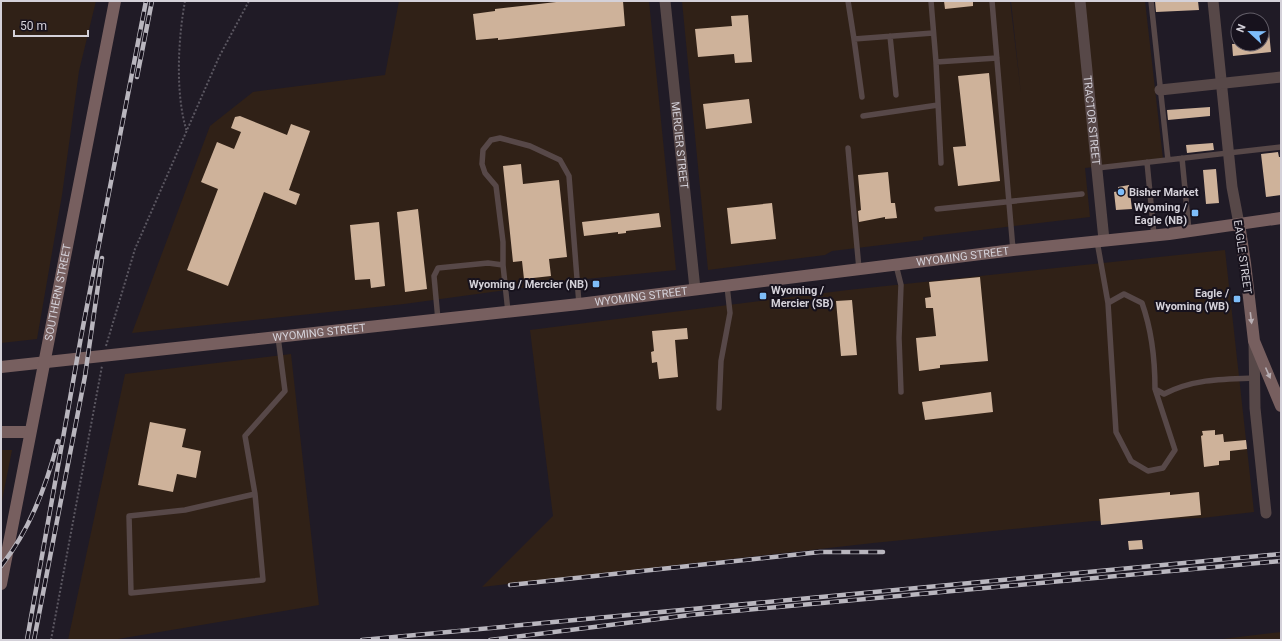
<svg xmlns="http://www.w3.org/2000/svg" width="1282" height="641" font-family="Roboto,sans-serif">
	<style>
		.industrial { fill: #302117 }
		.building { fill: #ceb29a }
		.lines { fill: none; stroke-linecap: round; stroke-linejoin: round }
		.path { stroke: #5b5761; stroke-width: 2; stroke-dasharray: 2 2; stroke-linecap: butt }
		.lane { stroke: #574848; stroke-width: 5.5 }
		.street { stroke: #574848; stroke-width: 11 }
		.secondary { stroke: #775f5f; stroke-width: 12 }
		.rail-casing { stroke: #b9b6be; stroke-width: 4.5 }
		.rail { stroke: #17121d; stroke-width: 3; stroke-dasharray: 9; stroke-linecap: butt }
		.oneway { fill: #b8afb4 }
		.poi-dot { fill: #7ebdf9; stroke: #17121d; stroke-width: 1.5 }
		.labels { text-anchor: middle; stroke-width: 4; stroke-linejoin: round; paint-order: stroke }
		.street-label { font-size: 11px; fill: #d4d1d9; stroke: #17121d }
		.poi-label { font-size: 11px; font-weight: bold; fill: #d4d1d9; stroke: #17121d; text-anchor: end }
	</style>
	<rect width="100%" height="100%" fill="#201b26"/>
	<!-- industrial -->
	<path class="industrial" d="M1,1H96L79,71L62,195L37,339L1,343Z
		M399,1H649L676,270L586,279L404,304L132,333L210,126L253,92L385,75Z
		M682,1H1010L1021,94L1011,1H1145L1163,159L1085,168L1090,217L923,237V240L832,251L825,255L708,270Z
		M1225,250L1254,512L1202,518L1093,521L873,543L482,587L553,516L530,330L848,290Z
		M291,354L319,605L112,640H68L125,374Z
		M1,450H12L1,506Z
		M1281,632V640H1214Z"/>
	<!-- building -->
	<path class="building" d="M565,1H623L625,26L498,40V38L476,40L473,14L495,11V9Z
		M944,1H973V6L945,9Z
		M1155,1H1198L1199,10L1156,12Z
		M748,15L752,62L735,63L734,54L698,57L695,29L732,26L731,16Z
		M1262,32H1269L1271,52L1233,56L1232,44H1262Z
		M989,73L1000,181L958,186L953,147L966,146L958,76Z
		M749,99L752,123L706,129L703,104Z
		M1210,107V116L1168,120L1167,110Z
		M240,116L287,135L291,124L310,131L289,190L300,194L296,205L264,192L228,286L187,270L218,189L201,182L217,142L234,149L241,132L231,128L235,117Z
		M1213,143L1214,150L1187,153L1186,145Z
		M1278,152L1279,157H1281V195L1266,197L1261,154Z
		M521,164L523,184L559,180L567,257L549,259L551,276L524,279L522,261L513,262L503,166Z
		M1216,169L1219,203L1206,204L1203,170Z
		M888,172L891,203H895L897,218L885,219V217L859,222L858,211L861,210L858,175Z
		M1129,185L1132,209L1116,210L1114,192L1119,191L1118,187Z
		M772,203L776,239L731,244L727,208Z
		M418,209L427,289L405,292L397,212Z
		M659,213L661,227L626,231V233L618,234V232L584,236L582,222Z
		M379,222L385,286L371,288L370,279L355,280L350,225Z
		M980,277L988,361L940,365V368L919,371L916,338L936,336L933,308H926L925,298L931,297L929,282Z
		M852,300L857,355L841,356L836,301Z
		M687,328L688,339L675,340L678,377L659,379L657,362L652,363L651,352L654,351L652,331Z
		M991,392L993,412L925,420L922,402Z
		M150,422L186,429L182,447L201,451L196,478L177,474L173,492L138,485Z
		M1215,430V435L1223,434L1224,442L1246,440L1247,449L1230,451V460L1219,461V465L1204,467L1201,436L1203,435L1202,431Z
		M1170,492V495L1199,492L1201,515L1101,525L1099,499Z
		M1142,540L1143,549L1129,550L1128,541Z"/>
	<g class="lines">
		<!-- path -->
		<path class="path" d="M185,1C178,39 175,95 187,132
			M106,346L135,249L219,57L249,1
			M51,640L102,366"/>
		<!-- lane -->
		<path class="lane" d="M848,1L854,39L933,33
			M931,1L936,62
			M992,1L1013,250
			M1151,1L1168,160
			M890,36L896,95
			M854,39L862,97
			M863,116L938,105
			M848,148L859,269
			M1182,158L1189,231
			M1147,162L1154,235
			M941,163L936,62L997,58
			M1097,168L1281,147
			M937,209L1082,194
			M1097,241L1108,303
			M503,265V242L496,186L485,173L482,164L483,150L491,140L500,138L530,146L560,160L569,176L579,304
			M896,265L901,285L899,338L901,392
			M438,320L434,276L438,268L488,263L503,265L508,312
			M1155,389L1175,450L1163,468L1148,471L1131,461L1116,432L1108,303L1124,294L1142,303C1152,331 1155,359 1155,389L1164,394C1193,379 1222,379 1255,378
			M719,408L721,361L730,313L727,286
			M255,494L185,510L129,516L131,593L263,580L255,494L245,436L285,391L278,337"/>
		<!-- street -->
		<g class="street">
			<path id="s1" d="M665,1L695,289"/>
			<path id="s2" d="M1080,1L1104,240"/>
			<path d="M1213,1L1232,187L1239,224"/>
			<path d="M1160,90L1281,77"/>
			<path d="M1254,342L1255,408L1266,513"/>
		</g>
		<!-- secondary -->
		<g class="secondary">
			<path d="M1239,224L1245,263L1254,341L1281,406"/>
			<path id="s3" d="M1,367L579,304L1013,250L1169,234L1281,218"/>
			<path d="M1,432H29"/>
			<path id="s4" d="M1,584C38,389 77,195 115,1"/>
		</g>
		<!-- rail casing -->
		<g class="rail-casing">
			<path id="rail" d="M137,77L152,1
				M1,566C30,530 47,484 58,441
				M510,585L820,552H883
				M27,640L81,337L146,1
				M34,640L85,376L102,258
				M362,640L1281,554
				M490,640L690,615L1281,561"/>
		</g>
		<!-- rail -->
		<use href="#rail" class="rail"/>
	</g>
	<!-- one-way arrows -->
	<defs><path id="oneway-solid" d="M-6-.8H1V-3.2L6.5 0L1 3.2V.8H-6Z"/></defs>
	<g class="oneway">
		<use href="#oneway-solid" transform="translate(1251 318) rotate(83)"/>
		<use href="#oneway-solid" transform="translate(1268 373) rotate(66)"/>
	</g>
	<!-- markers -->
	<g class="poi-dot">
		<circle cx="1121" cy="192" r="4"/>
		<rect x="1191" y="209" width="8" height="8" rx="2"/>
		<rect x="592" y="280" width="8" height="8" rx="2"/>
		<rect x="759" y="292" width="8" height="8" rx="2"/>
		<rect x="1233" y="295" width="8" height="8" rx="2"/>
	</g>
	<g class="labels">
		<!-- street labels -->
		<g class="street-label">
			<text dy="4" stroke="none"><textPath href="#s2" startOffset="120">TRACTOR STREET</textPath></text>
			<text dy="4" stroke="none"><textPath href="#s1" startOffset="145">MERCIER STREET</textPath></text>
			<text dy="4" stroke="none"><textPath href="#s3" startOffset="968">WYOMING STREET</textPath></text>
			<text transform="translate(1243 257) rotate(82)" y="4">EAGLE STREET</text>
			<text dy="4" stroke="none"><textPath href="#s4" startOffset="297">SOUTHERN STREET</textPath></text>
			<text dy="4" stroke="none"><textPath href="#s3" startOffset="644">WYOMING STREET</textPath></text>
			<text dy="4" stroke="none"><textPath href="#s3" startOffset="320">WYOMING STREET</textPath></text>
		</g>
		<!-- poi labels -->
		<g class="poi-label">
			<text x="1129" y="196" text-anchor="start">Bisher Market</text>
			<text x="1187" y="211">Wyoming /<tspan x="1187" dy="13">Eagle (NB)</tspan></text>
			<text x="588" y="288">Wyoming / Mercier (NB)</text>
			<text x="771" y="294" text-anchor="start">Wyoming /<tspan x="771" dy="13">Mercier (SB)</tspan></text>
			<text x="1229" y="297">Eagle /<tspan x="1229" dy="13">Wyoming (WB)</tspan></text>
		</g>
	</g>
	<!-- border -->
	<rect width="1282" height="641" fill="none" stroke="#d4d1d9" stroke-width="4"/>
	<!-- north arrow -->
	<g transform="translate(1250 32) rotate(292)"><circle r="19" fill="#17121d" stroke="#635e68"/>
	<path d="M0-3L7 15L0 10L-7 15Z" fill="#7ebdf9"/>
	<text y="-6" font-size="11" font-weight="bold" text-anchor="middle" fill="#d4d1d9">N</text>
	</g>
	<!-- scale -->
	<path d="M14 30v6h74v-6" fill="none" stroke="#d4d1d9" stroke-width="2"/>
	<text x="20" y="30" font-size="12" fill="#d4d1d9" stroke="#17121d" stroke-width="3" paint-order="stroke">50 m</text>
</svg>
